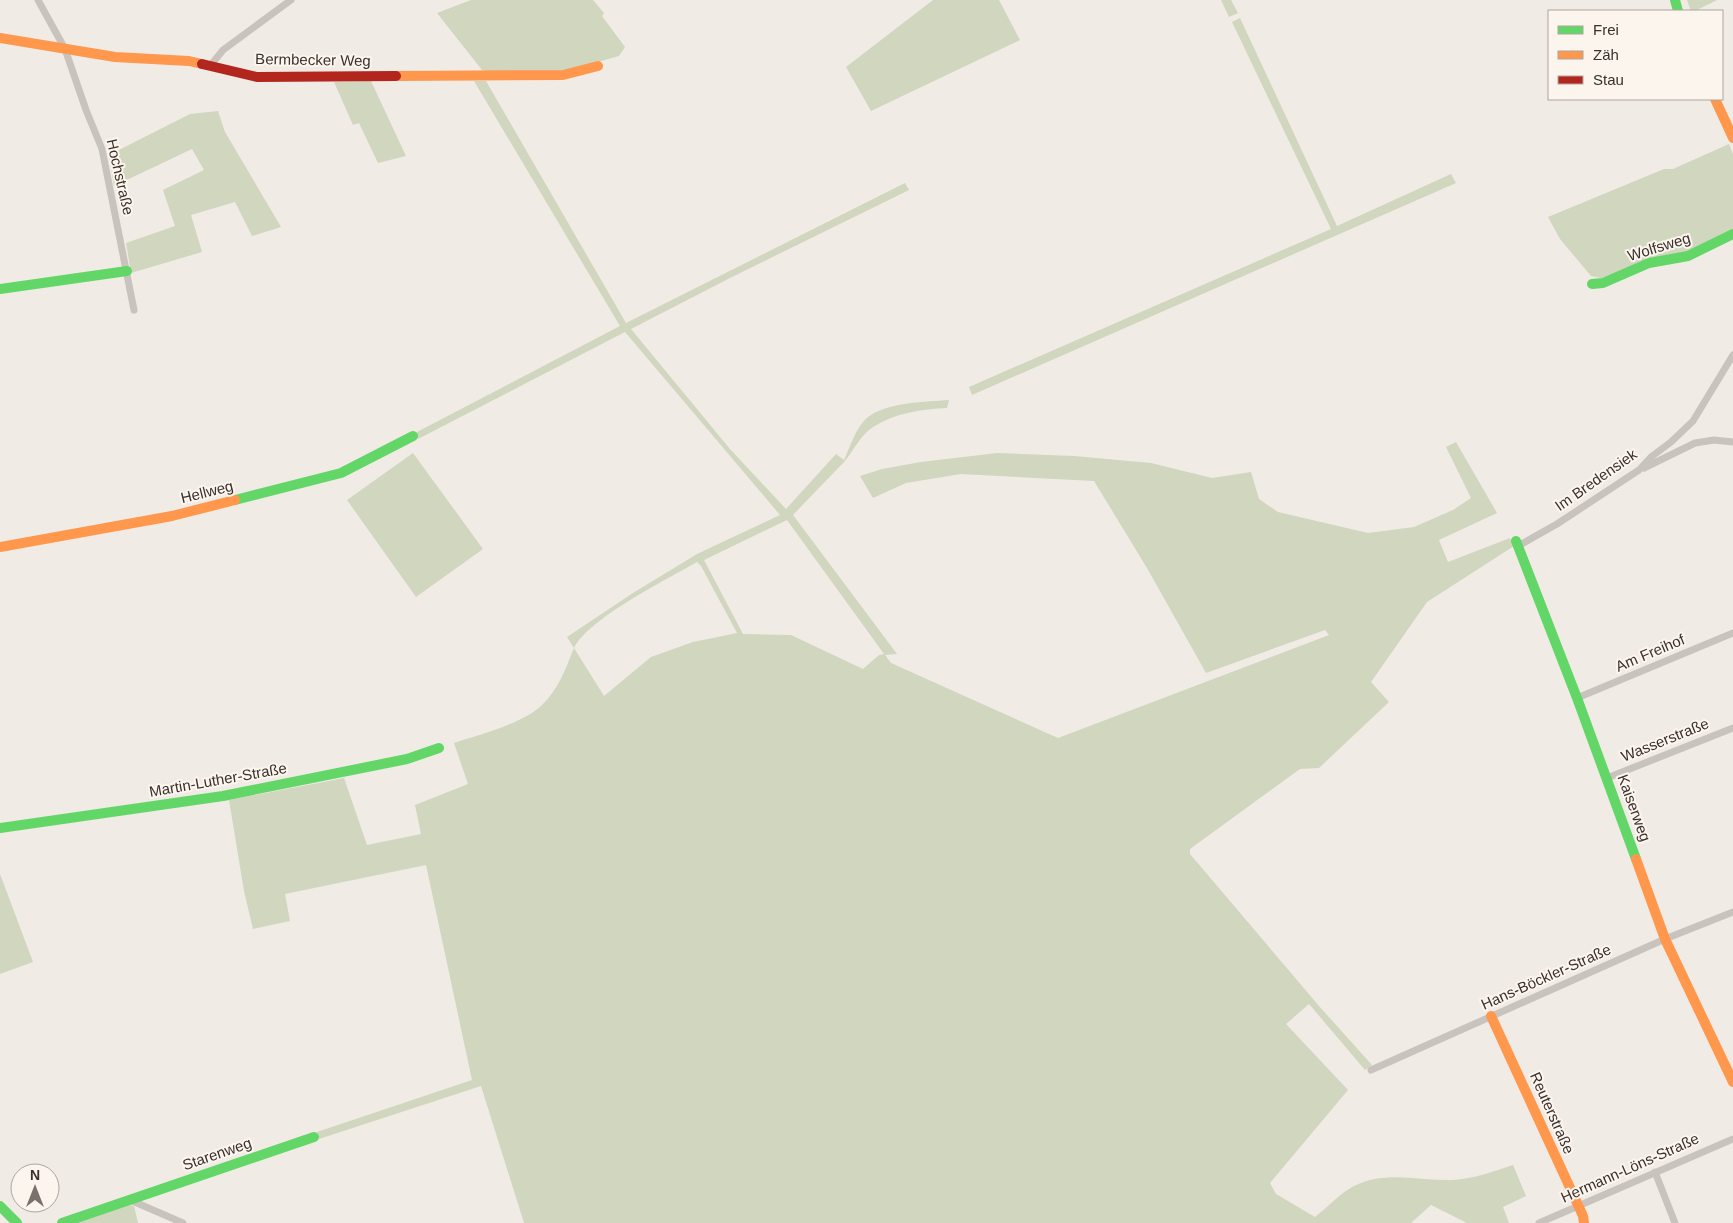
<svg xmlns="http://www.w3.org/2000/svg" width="1733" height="1223" font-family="Helvetica,sans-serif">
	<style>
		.green { fill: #d1d6bf; fill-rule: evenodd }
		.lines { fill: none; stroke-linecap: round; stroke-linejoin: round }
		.street { stroke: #c9c3be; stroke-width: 7 }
		.fast { stroke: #63d668; stroke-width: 10 }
		.slow { stroke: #ff974d; stroke-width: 10 }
		.jam { stroke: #b3261e; stroke-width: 10 }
		.labels { text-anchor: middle; stroke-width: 4; stroke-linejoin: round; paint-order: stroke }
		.street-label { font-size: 15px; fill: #3b302b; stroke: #fbf5ee }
	</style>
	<rect width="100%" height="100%" fill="#f0ebe5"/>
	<!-- green -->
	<path class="green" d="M471,0H593L604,13L602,16L625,47L619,56L566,71L495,73L482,70L437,13Z
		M933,0H999L1020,40L871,111L846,67Z
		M1221,0H1231L1238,13L1229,17Z
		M1687,0H1717L1695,11H1691Z
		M1240,18L1337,226L1451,174L1456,183L972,395L969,387L1331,229L1232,22Z
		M371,81L406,156L378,163L359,123L353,125L334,82Z
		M474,81H486L626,323L905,183L909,190L730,278L631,329L730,449L786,509L836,454L844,460C850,447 854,433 863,422C879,402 925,402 949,400L947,408C922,409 895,413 873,427C860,436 854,450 844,462C827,480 810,497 793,515L897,654L885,655L891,663L1058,738L1329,635L1325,630L1206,673L1147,568L1094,481L961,474L906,483L873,498L860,476L882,469L921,462L997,453L1074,456L1151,463L1212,478L1251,472L1259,499L1278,512L1368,533L1414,527L1453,510L1471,498L1446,447L1456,442L1497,513L1439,540L1448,562L1510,538L1514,546L1427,602L1371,682L1389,702L1319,768L1300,769L1190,849V854L1319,1006L1372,1065L1365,1070L1309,1004L1286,1024L1348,1090L1270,1183L1276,1194L1315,1217C1328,1207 1340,1193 1354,1186C1385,1170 1420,1181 1453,1180C1473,1179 1495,1171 1513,1165L1526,1196L1503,1207L1509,1223H1467L1431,1205L1411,1223H524L481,1086L319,1139L317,1132L472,1080L426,865L285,894L290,921L253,929L244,891L229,800L344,778L367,845L421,834L415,805L468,784L454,743C479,735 524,723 542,705C558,690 566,668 574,648L567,637L633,593L697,554L780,515L625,332L418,439L415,433L620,326ZM787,520L884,654L879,655L863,669L791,635L743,634L704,560ZM697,562L701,566L737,633L693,642L651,657L604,696L574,648C589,618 666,580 697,562Z
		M218,111L225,132L281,227L252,236L235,202L191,215L202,252L131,273L126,243L175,226L163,190L204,170L192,149L114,186L109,155L190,114Z
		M1729,144L1733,154V231L1687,253L1601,278L1591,276L1560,239L1548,217L1664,169H1673Z
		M413,453L483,549L416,597L347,500Z
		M0,874L33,962L0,974Z
		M129,1205L134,1206L138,1223H70Z"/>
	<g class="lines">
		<!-- street -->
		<path class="street" d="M38,0L65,49L86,110L102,149L134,310
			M210,66L223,50L291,0
			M1644,468L1695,443L1714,440L1733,442
			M1518,546L1557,524L1639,470L1651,457L1671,442L1693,421L1733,355
			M1577,698L1733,633
			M1607,778L1733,728
			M1371,1070L1665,939L1733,912
			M1655,1172L1675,1223
			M130,1200L183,1223
			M1539,1223L1733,1139"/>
		<!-- fast -->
		<path class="fast" d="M1675,0L1678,11
			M1592,284L1603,283L1649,263L1688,256L1733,234
			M0,289L127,271
			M235,500L341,473L413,436
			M1516,541L1577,698L1636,859
			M0,828L223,796L407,759L439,748
			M0,1206L17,1223
			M62,1223L314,1137"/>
		<!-- slow -->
		<path class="slow" d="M0,38L115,57L189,61L202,64
			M396,76L563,75L598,66
			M1715,99L1733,138
			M0,547L172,516L235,500
			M1636,859L1665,939L1733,1082
			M1491,1016L1583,1216L1584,1223"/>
		<!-- jam -->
		<path class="jam" d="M202,64L257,77L396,76"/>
	</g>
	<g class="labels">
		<!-- street labels -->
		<g class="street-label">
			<text transform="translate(313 60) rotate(1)" y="5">Bermbecker Weg</text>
			<text transform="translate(120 177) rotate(77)" y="5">Hochstraße</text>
			<text transform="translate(1659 247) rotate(-17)" y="5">Wolfsweg</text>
			<text transform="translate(1596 480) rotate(-35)" y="5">Im Bredensiek</text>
			<text transform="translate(207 492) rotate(-14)" y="5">Hellweg</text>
			<text transform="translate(1650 653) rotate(-23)" y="5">Am Freihof</text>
			<text transform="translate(1665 740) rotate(-22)" y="5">Wasserstraße</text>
			<text transform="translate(218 780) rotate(-10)" y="5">Martin-Luther-Straße</text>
			<text transform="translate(1634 808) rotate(70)" y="5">Kaiserweg</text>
			<text transform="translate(1546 977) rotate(-24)" y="5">Hans-Böckler-Straße</text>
			<text transform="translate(1552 1113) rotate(66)" y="5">Reuterstraße</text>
			<text transform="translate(217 1154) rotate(-19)" y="5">Starenweg</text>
			<text transform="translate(1630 1168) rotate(-24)" y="5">Hermann-Löns-Straße</text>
		</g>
	</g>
	<!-- legend -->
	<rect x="1548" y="10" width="175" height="90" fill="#fbf5ee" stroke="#aea6a0"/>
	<rect x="1558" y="26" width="25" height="8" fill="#63d668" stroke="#aea6a0"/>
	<text x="1593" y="35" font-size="15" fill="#3b302b">Frei</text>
	<rect x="1558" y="51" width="25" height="8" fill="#ff974d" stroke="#aea6a0"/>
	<text x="1593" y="60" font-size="15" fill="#3b302b">Zäh</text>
	<rect x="1558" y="76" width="25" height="8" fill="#b3261e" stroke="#aea6a0"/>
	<text x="1593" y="85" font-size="15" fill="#3b302b">Stau</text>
	<!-- north arrow -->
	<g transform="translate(35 1188)"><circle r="24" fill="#fbf5ee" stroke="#aea6a0"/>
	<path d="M0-4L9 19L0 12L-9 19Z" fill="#7a716c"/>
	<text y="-8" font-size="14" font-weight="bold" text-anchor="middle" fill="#3b302b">N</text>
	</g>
</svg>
